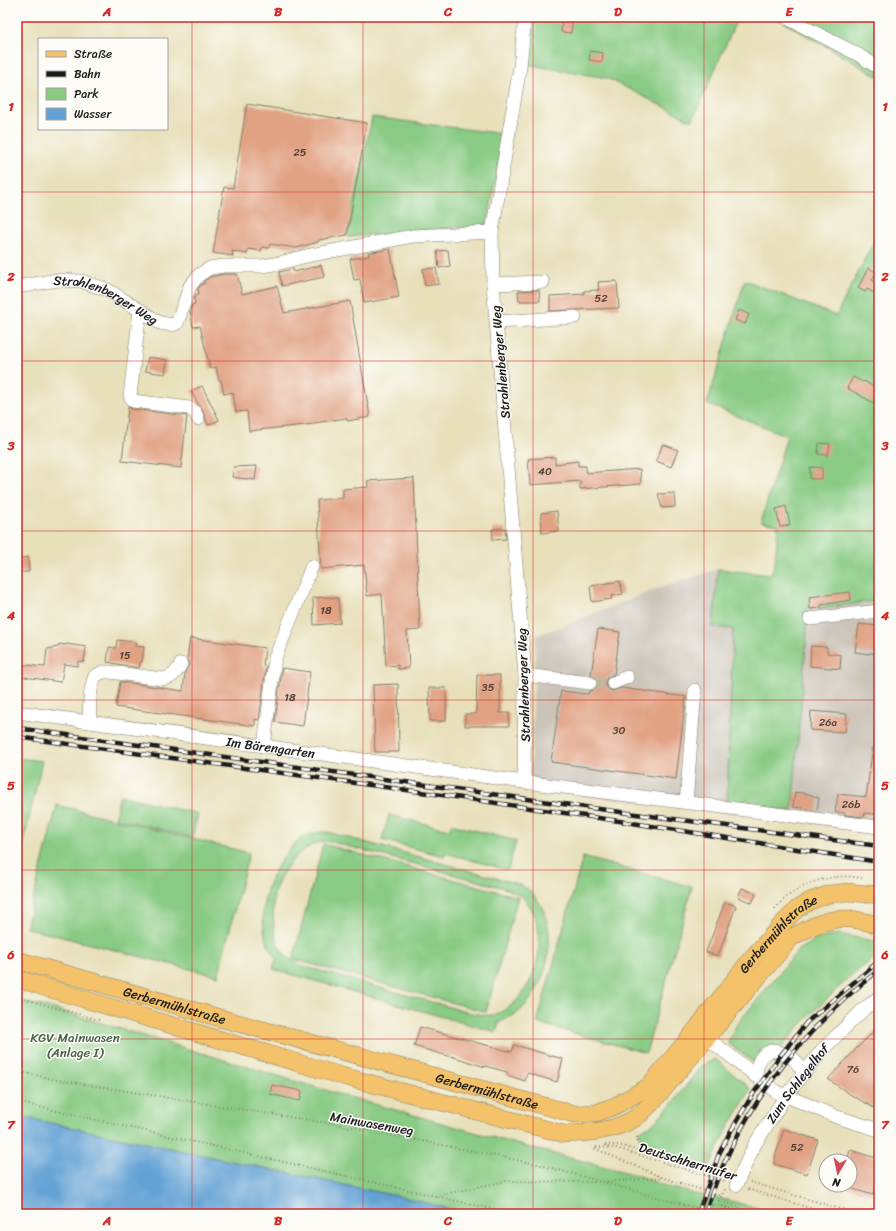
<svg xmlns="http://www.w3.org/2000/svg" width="896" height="1231" font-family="Sriracha,sans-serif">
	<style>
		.industrial { fill: #cbc3b8 }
		.green { fill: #89cb84; stroke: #527450; fill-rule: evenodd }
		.water { fill: #63a2d5; stroke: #405f78 }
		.building { fill: #e1a284 }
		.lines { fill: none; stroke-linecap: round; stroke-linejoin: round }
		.minor-tunnel { stroke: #bfb99b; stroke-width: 13; stroke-dasharray: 13 6; stroke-linecap: butt }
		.minor-casing { stroke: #827e6c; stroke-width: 14 }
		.major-casing { stroke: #827e6c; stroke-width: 18 }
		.path { stroke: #827e6c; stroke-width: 2; stroke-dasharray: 1 3; stroke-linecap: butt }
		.minor { stroke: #fff; stroke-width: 13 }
		.major { stroke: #f3c26a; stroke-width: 17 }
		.rail-casing { stroke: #1c1c1c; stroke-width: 4.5 }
		.rail { stroke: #fdfcf7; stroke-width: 3; stroke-dasharray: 9; stroke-linecap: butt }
		.path-bridge { stroke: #827e6c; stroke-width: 2; stroke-dasharray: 1 3; stroke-linecap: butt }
		.grid { fill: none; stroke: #d62828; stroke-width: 1; stroke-opacity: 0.55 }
		.labels { text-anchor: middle; stroke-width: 3; stroke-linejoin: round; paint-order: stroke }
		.number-label { font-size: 11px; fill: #4d3e36 }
		.street-label { font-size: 13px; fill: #1c1c1c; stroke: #fdfcf7 }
		.park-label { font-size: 13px; fill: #486246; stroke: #fdfcf7 }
		.neatline { fill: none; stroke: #d62828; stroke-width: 1.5 }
		.grid-label { font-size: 13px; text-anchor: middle; font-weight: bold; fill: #d62828 }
	</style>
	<rect width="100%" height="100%" fill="#fdfcf7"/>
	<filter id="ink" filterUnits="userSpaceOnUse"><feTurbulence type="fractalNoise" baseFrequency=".025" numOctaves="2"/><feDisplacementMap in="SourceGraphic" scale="8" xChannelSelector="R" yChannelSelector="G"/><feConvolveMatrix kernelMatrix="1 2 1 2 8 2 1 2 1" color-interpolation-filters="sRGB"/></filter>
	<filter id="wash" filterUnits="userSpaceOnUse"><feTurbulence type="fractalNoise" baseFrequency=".012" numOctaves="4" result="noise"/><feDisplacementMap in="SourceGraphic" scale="16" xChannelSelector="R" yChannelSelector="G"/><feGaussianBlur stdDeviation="0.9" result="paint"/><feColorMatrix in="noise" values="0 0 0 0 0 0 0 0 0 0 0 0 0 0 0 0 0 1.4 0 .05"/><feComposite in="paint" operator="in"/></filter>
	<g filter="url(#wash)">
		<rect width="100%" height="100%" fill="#e8e0bb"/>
		<!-- industrial -->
		<path class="industrial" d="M718,569L770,575L790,613L879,600V832L530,789L536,636L659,588Z"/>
		<!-- green -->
		<path class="green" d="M528,17H738L692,121L607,78L524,64Z
			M775,17H879V77Z
			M372,117L504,134L487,225L347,237Z
			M879,231V600L804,611L807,632L792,811L727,803L733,629L713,627L718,569L770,575L775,564L778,525L761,522L787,436L707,404L745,280L836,316Z
			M17,758L42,761L17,871Z
			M120,795L198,814L192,837L115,818Z
			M57,805L249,853L218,976L26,928Z
			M389,815L449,830L451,824L516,841L508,870L445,853L444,856L382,840Z
			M320,832H327L515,883C520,885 527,887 531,892C561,923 551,980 522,1009C516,1015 507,1019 499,1022L496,1032L273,969L276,959C253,927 263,881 287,853C290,848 294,843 299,840C306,835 312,834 320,832ZM325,841L336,843L504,888C512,891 520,894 525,900C554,932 536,1000 496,1014C489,1017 479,1014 471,1013L302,966C296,962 288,959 284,954C277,945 275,936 274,925C273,914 272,902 275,891C283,867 300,846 325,841Z
			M323,844L518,897L486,1012L293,959Z
			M583,857L692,887L646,1053L537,1023Z
			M838,934L879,942V954L855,973L838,988L803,1022L782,1047L753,1062L728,1043L730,1037L738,1023L799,949L817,939Z
			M17,1000L54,1009L335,1093L527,1147L637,1175L665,1186L695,1194L727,1200L779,1214H468L411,1199L17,1116Z
			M715,1059L751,1089L729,1126L707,1171L643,1149L639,1132L655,1122L677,1098L701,1066Z"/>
		<!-- water -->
		<path class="water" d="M17,1116L411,1199L468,1214H17Z"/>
		<g id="blocks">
			<!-- building -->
			<path class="building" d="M562,17H573L571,33L561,32Z
				M590,51L603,53L602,62L589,60Z
				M247,104L367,123L347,235L319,240L318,242L296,248L270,244L269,248L262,247L261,251L248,249L247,254L232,251L233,256L213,253L224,187L233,188Z
				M390,249L399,297L364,303L360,279L354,280L350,259L369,256L368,253Z
				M448,250L450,266L439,268L437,251Z
				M321,265L324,277L282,286L279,272L293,269L294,272Z
				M436,268L439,284L425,286L423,269Z
				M868,268L876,272L872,280L879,284V296L867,289L865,292L858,288Z
				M224,274H237L242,294L277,286L284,313L350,301L370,417L347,421V418L314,423V424L249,431L247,411L236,412L233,392L224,394L221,380H219L216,367L210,369L200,326L193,327L190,311L192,305L195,304L194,299L195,295L199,294L198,289L202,284H204V281L210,277Z
				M617,281L619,308L550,311V296L584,294V291L599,290L598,282Z
				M539,290L540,301H519L518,291Z
				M739,310L749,314L745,324L735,320Z
				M148,357L167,360L165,374L145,371Z
				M853,377L863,382L864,381L879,390V406L847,388Z
				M202,386L219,420L208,425L202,409L198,404L191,391Z
				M128,407L132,409L187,416L181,468L122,461Z
				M819,443L830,444L828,455L818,454Z
				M663,444L678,450L671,467L656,461Z
				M555,457V464L578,461V466H586V473L640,469L641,484L580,489V481L530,485L528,459Z
				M257,466L255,480L232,477L234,467Z
				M810,467L822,468V479H810Z
				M414,478L420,630L407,631L409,668L398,669V665L386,666L382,594L367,596L364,565L321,569L317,500L343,498V489L368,487L367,481Z
				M674,493L675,507L662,508L658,494Z
				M786,506L790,525L780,527L776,509Z
				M557,511L559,531L542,533L541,513Z
				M505,528L506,539L493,540L492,529Z
				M28,557L29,572H17V559Z
				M620,581L623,594L611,596L612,599L592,602L590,586Z
				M850,592L851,600L821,605V608L810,609L809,597Z
				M326,597L338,598L340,623L314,625L313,598Z
				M859,624L879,626V654L869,653V654L855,652Z
				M598,629L620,632L614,674L607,678L605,682L606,686L608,689L612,691L622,688L686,697L676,779L551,762L561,691L588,694L589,691L593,690L598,684L597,680L591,675Z
				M190,638L265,648L263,666H266L259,720L255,719V726L116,707L120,682H122L183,691L185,672L189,664L187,659Z
				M117,640L136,642L135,646L144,647L142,662H140L139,668L107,662L109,647L116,648Z
				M59,644L66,645V644L86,647L84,662L78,661V666L64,664L61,682L17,676V664L45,667L47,649L58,647Z
				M811,646L827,647V653L841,655L840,669L810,666Z
				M282,668L310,672L303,726L275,722Z
				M477,675H500V713H509V726H465V714H476Z
				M398,684L399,752H375L373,685Z
				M429,688H446V721H430Z
				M811,711L847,714L845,732L810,730Z
				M873,746H879V815L865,813L864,817L845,815V813L835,812L838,794L866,797Z
				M795,792L809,794L819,798L817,810L793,807Z
				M742,888L756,894L752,903L738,897Z
				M725,902L736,906L718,956L706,952Z
				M879,1026V1111L848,1093L828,1079L856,1049Z
				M420,1027L512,1052L514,1045L563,1059L557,1082L527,1073L525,1081L507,1075V1072L485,1066V1067L451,1056V1057L414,1046Z
				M272,1085L302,1091L300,1101L270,1094Z
				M784,1129L818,1140L807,1174L774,1164L776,1154Z
				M850,1150L879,1159V1177L873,1195L850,1188V1161H847Z"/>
		</g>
	</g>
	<g filter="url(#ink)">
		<use href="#blocks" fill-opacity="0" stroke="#827e6c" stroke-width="1"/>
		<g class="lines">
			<!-- minor-tunnel -->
			<path class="minor-tunnel" d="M590,683H613"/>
			<!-- minor casing -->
			<g class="minor-casing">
				<g id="minor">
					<path d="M785,17L857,54L879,68"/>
					<path d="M493,284L543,282"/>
					<path id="s1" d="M17,287L57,280L81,281L108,290L160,323L173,325L177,323L179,318L190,286L199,275L210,268L223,266H262L280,263L306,256L413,236L492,232"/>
					<path d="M140,310L130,396L133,401L189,408L195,412L198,419"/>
					<path d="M497,322L575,317"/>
					<path d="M810,619L879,611"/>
					<path d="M525,675L590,683"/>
					<path d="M613,683L627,677"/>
					<path id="s2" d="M17,712L524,782L879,827"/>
					<path d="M90,722C89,706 89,690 95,676L103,672H110L162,679C172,678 176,673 181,664"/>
					<path d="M264,746L275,658L312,566"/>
					<path d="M524,782L525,675L493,284L492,232L520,67L525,17"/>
					<path d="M686,803L695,690"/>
					<path d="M698,1038H707L777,1092L837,1117L879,1130"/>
					<path d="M755,1076C758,1062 759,1054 774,1050L793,1058L804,1072"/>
					<path id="s3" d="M736,1185L755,1144L785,1097L822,1050L864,1009L879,997"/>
				</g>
			</g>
			<!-- major casing -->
			<g class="major-casing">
				<g id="major">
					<path id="s4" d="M17,960L234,1022L574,1114L596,1113L615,1106L648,1087L690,1037L751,959L784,922L797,909L810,901L829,894L847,892L879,895"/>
					<path d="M17,979L342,1076L564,1134C589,1133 616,1131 637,1117C642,1113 646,1108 651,1104L791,938C809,927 829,917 851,919C860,920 870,923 879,925"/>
				</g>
			</g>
			<!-- path -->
			<path class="path" d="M17,819L23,820
				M775,909C795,884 830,872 862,878
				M17,997L99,1020
				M17,1071L57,1080L358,1128L537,1164L718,1214
				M17,1102L515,1214
				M636,1133L641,1155
				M605,1145H618L727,1175
				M591,1147L664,1178L721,1196
				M596,1147L616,1148L724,1181
				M603,1182L663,1178
				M750,1182L858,1214
				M748,1189L829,1214
				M435,1196L506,1181L597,1182
				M719,1201L725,1189
				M712,1205L713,1203L739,1211L740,1207L719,1201
				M718,1205L736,1212L735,1214"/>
			<!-- minor -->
			<use href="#minor" class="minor"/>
			<!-- major -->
			<use href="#major" class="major"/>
			<!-- rail casing -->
			<g class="rail-casing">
				<path id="rail" d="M17,728L628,813L879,846
					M17,737L414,791L626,822L879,862
					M698,1214L719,1154L728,1136L753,1094L777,1060L807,1022L879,961
					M705,1214C735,1116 798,1033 879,970"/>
			</g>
			<!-- rail -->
			<use href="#rail" class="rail"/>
			<!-- path-bridge -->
			<path class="path-bridge" d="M709,1214L712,1205"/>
		</g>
	</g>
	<!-- grid -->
	<path class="grid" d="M192,17V1214M363,17V1214M533,17V1214M704,17V1214M17,192H879M17,361H879M17,531H879M17,700H879M17,870H879M17,1039H879"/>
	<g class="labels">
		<!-- number labels -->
		<g class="number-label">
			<text x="300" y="156">25</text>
			<text x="601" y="302">52</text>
			<text x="545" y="475">40</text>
			<text x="326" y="614">18</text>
			<text x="125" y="659">15</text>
			<text x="488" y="691">35</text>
			<text x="290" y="701">18</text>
			<text x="828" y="726">26a</text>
			<text x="619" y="734">30</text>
			<text x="851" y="808">26b</text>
			<text x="853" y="1073">76</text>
			<text x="797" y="1151">52</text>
		</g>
		<!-- street labels -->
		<g class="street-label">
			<text dy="5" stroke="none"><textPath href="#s1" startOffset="94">Strahlenberger Weg</textPath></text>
			<text transform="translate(500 362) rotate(-95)" y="5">Strahlenberger Weg</text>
			<text transform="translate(523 685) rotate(-92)" y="5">Strahlenberger Weg</text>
			<text dy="5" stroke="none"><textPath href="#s2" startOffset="256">Im Bärengarten</textPath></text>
			<text dy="5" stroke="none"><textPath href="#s4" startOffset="860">Gerbermühlstraße</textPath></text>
			<text dy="5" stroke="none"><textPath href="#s4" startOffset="164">Gerbermühlstraße</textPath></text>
			<text dy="5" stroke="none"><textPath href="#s3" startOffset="119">Zum Schlegelhof</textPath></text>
			<text dy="5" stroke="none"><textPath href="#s4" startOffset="488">Gerbermühlstraße</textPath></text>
			<text transform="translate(372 1123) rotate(10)" y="5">Mainwasenweg</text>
			<text transform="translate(688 1161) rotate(17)" y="5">Deutschherrnufer</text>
		</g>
		<!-- park labels -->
		<g class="park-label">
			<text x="75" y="1042">KGV Mainwasen<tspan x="75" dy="15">(Anlage I)</tspan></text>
		</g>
	</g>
	<!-- margin -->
	<rect width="896" height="1231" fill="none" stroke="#fdfcf7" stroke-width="44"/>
	<!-- legend -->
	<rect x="38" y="38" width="130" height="92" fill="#fdfcf7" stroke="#a3a29f"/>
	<rect x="46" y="51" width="20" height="6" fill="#f3c26a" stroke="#a3a29f"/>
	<text x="74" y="58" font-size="12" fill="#1c1c1c">Straße</text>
	<rect x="46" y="71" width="20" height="6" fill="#1c1c1c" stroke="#a3a29f"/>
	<text x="74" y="78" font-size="12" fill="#1c1c1c">Bahn</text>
	<rect x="46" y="88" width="20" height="12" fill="#89cb84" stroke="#a3a29f"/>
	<text x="74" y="98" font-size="12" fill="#1c1c1c">Park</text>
	<rect x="46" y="108" width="20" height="12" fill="#63a2d5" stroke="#a3a29f"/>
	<text x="74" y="118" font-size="12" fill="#1c1c1c">Wasser</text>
	<!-- north arrow -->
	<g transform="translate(838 1173) rotate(189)"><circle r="19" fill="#fdfcf7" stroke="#a3a29f"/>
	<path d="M0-3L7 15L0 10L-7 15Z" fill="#d1495b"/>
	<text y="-6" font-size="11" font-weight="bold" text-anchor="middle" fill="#1c1c1c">N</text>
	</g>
	<rect x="22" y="22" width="852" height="1187" class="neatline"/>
	<g class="grid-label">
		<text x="107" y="16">A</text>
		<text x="278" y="16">B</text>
		<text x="448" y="16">C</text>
		<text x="618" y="16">D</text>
		<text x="789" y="16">E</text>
		<text x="11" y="111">1</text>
		<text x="885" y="111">1</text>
		<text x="11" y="281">2</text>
		<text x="885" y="281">2</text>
		<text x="11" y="450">3</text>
		<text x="885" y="450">3</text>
		<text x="11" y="620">4</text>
		<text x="885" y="620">4</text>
		<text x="11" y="790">5</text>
		<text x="885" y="790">5</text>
		<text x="11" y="959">6</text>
		<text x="885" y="959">6</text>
		<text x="11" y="1129">7</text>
		<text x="885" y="1129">7</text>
		<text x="107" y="1225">A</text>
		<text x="278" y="1225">B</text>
		<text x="448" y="1225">C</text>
		<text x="618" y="1225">D</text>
		<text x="789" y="1225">E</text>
	</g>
</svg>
